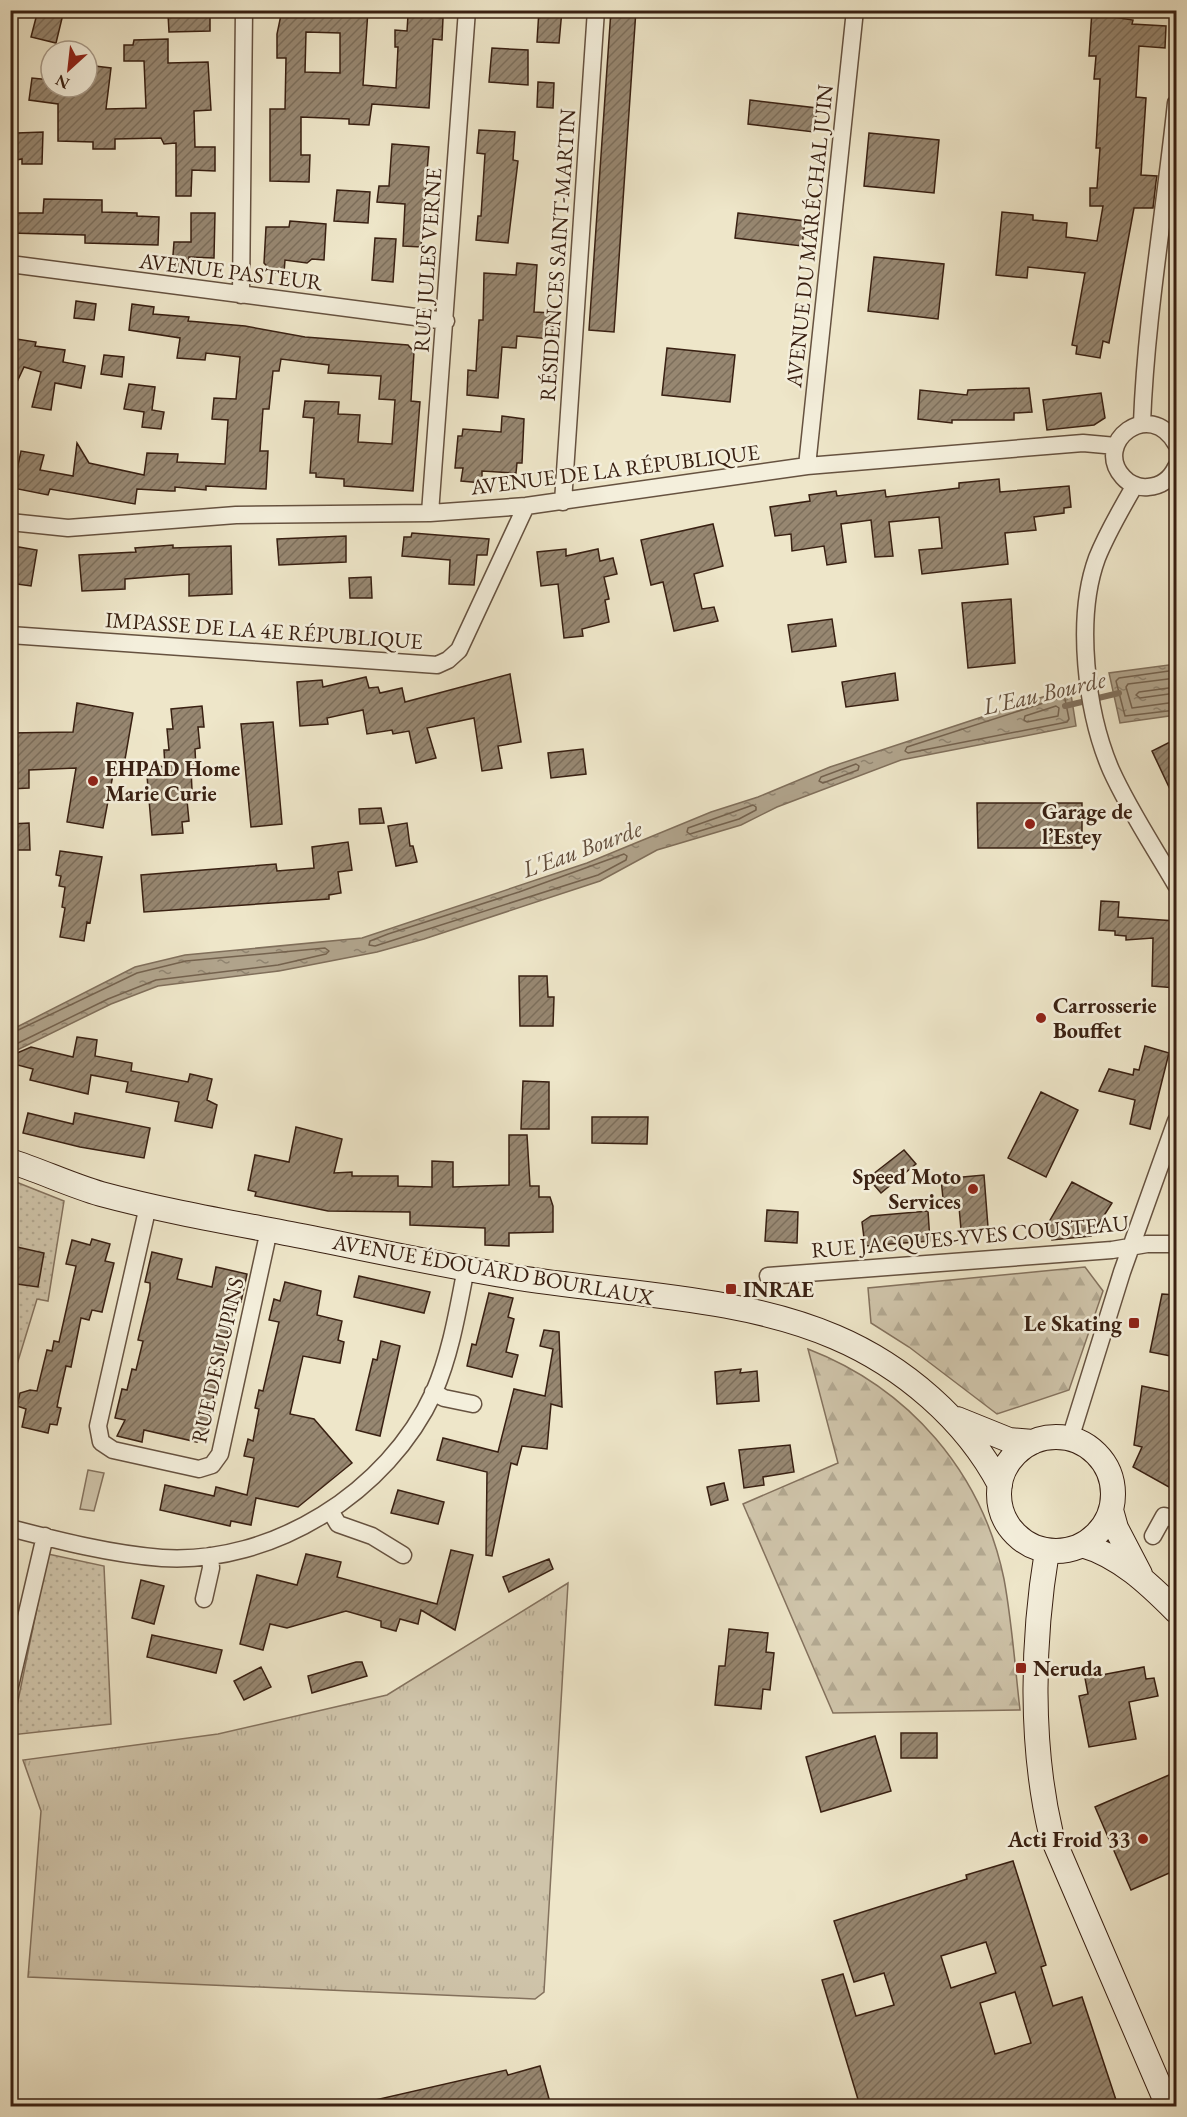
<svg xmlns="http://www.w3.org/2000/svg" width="1187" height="2117" font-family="'EB Garamond',serif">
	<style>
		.grass { fill: url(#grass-tufts); stroke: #84725e; stroke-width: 1.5 }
		.forest { fill: url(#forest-firs); stroke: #84725e; stroke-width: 1.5 }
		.park { fill: url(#park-dots); stroke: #84725e; stroke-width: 1.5 }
		.pitch { fill: #cfc4aa; stroke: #84725e; stroke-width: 1.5 }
		.water { fill: url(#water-ripples); stroke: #806f5b; stroke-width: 1.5 }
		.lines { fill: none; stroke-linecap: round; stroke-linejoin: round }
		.shore { stroke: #74624e; stroke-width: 1.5 }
		.stream { stroke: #806f5b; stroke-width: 6 }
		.building { fill: url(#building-hatch); stroke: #392012; stroke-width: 1.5; fill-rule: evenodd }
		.street-casing { stroke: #665240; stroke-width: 19 }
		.secondary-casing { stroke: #392012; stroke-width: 26 }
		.street { stroke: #f4efdc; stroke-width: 16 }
		.secondary { stroke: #f4efdc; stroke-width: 24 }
		.poi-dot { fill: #8f2418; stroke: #f4efdc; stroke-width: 2 }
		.labels { text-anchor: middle; stroke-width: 5; stroke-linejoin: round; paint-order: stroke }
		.street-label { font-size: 22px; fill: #392012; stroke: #f4efdc }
		.poi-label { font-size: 22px; font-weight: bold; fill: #392012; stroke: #f4efdc; text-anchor: start }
		.water-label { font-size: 24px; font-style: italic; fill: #634e3c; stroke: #f4efdc }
	</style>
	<defs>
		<pattern id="grass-tufts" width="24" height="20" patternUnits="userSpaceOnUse" patternTransform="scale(1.5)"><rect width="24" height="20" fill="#cfc4aa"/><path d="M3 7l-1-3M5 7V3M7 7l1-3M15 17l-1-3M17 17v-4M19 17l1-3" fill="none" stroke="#b2a891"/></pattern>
		<pattern id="forest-firs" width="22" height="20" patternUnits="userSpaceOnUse" patternTransform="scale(1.5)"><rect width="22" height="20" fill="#cfc4aa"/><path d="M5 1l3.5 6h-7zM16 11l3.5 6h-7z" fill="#b2a891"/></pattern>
		<pattern id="park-dots" width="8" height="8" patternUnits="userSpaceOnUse" patternTransform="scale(1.5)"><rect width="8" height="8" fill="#cfc4aa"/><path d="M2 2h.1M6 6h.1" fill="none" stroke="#b2a891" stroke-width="1.8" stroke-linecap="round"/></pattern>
		<pattern id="water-ripples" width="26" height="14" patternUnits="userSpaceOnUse" patternTransform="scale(1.5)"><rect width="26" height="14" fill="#b0a38b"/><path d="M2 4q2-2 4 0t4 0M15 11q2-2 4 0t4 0" fill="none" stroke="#908470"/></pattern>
		<pattern id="building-hatch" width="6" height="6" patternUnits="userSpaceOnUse" patternTransform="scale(1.5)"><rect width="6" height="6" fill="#978771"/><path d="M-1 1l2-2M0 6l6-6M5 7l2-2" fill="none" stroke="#7c6e5b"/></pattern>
	</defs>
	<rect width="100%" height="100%" fill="#eee6c9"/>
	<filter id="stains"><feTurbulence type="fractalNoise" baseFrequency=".00333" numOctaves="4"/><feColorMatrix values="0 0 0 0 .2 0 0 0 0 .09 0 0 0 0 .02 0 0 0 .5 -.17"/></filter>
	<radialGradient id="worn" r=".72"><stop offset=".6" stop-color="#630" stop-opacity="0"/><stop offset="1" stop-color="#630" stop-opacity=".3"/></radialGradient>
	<!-- grass -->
	<path class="grass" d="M568,1583L544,1992L535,1999L28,1977L41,1811L23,1760L218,1734L387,1695Z"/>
	<!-- forest -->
	<path class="forest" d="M1085,1267L1103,1291L1069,1390L997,1414L909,1347L871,1323L868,1288Z
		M808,1349C909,1388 982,1472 1004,1579C1012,1622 1015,1667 1020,1710L833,1713L743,1504L838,1463Z"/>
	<!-- park -->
	<path class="park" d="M11,1180L64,1201L48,1301L37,1299L11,1384Z
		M48,1554L104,1566L111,1724L11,1735Z"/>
	<!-- pitch -->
	<path class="pitch" d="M88,1470L104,1473L94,1511L80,1509Z"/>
	<!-- water -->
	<path class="water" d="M1176,664V715L1120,723L1109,673Z
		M1070,688L1076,726L901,760L777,807L741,825L657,850L600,881L424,939L377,952L279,971L158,986L111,1004L11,1053V1030L135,967L185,955L362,938L587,863L711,812L758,797L830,767Z"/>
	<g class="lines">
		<!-- shore -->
		<path class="shore" d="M1176,670L1119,678L1116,681L1125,716L1176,710
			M1176,678L1128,684L1126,687L1132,708L1176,702
			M1176,687L1139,692L1136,695L1140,698L1176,693
			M1062,697L1065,699L1069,719L1067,722L908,753L905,751L907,747Z
			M1056,706L1059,708L1058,716L1027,722L1024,720L1025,716Z
			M856,764L859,766L858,770L823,783L819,781L821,777Z
			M753,805L756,807V810L739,819L690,834L687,832L688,828Z
			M624,854L627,856L626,860L598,875L375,946L369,945L370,941L388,934L519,892Z
			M10,1034L137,973L186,961L325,948L329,951L326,954L278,965L156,980L108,999L10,1047"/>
		<!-- stream -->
		<path class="stream" d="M1065,706L1119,693"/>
	</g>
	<!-- building -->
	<path class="building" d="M38,10H64L56,43L31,37Z
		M189,10H210V31L169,32L168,14L189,13Z
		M282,10H368L363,85L396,88L398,47H395V30L407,31L408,15L443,18L442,40L433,39L429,108L372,104L369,125L349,124V119L301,117V155H310L309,182L270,181V109H285L286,58H277V34ZM306,32L340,33V73L305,72Z
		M539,10H562L559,43L537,42Z
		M611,10H636L614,332L589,330Z
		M1092,10H1107V16L1133,20L1132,24L1166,26L1165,48L1139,46L1136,97L1146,98L1141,175L1157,176L1156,182L1153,208H1134L1109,343L1103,341L1100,358L1076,354L1077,346L1072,345L1085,273L1028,267L1027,278L996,275L1002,212L1033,215V220L1067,223L1066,237L1097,241L1103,206H1090V188H1097L1100,148H1096L1100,79H1094L1096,56H1089Z
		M168,39V63L208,62L211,110L194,111L195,147H215V171L192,170L191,196H176V143L164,144L161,138L115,139V149H93V142L58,141V104L29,100L32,78L51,80V87H87V65L111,68L106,109L146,108L144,61H124V45H133L134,40Z
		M492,48L528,50V85L489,82Z
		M538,82L554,83L553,108L537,107Z
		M750,100L817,108L814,132L748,124Z
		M479,130L515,132L513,160L518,161L508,243L476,240L478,216H481L485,154L477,153Z
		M43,132L42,164H22V159L16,160L17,133Z
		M869,133L939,140L934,193L864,186Z
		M392,144L429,147L421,247L403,246L405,204L377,202L379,186H389Z
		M337,190L370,192L368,223L334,221Z
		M44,199L102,200V212L137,213V216L159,217L158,245L85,243V235L10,233V213H43Z
		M191,213H215L214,258L189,257L188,270L172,268L174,242H191Z
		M738,213L805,221L802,246L735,238Z
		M290,221L326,224L324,260L312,259L307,263L285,260L284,273H273L264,263L266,227H289Z
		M375,238L396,239L393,282L372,280Z
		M874,257L944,264L938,319L868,311Z
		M517,263L537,265L534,312L554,313L552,339L517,336L516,348L502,347L498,398L467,395L468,370L476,371L479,320H483L484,273L516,275Z
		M76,301L96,304L94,320L74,318Z
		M132,304L154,307L153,314L189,317L188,321L245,326L305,337L408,345L414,352L411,401L420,402L413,491L344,486V479L316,477V473H310L314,418L303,417L305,401L339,402L338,414L360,415L358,442L392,444L395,400L379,399L381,376L328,373L329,365L281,359L279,371H273L269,409H263L260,451H268L266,489L206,486V490L175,487V491H171L137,489L135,504L50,489L48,495L13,488L21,451L44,455L40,470L73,476L77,443L89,463L144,475L147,453L178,454L177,462L225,464L228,420L212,419L214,398L236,399L240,357L206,353L205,360L177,358L180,338L129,330Z
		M10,338L36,342L35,346L65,350L63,362L85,366L81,388L55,383L51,410L32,407L41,372L24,367L10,397Z
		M667,348L735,355L730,402L662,395Z
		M104,355L124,357L122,377L101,374Z
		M129,384L155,387L152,410L164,412L161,429L142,427L144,412L124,409Z
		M1029,388L1032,412L1014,413V420H952V423L918,419L920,390L967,395L968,390Z
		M1101,393L1105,418L1094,425L1047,430L1043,400Z
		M502,416L524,419L522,463H517L516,473L482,471V483L461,481L463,468H455L458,436H462L463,429L501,432Z
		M999,479L1000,492L1069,486L1071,507L1064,508V513L1034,517L1036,530L1005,533L1008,564L922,574L919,550L942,548L939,517L889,522L893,556L875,557L871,520L841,524L846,562L827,565L824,546L792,551L791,534L775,536L770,507L810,501L809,495L836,491L837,496L885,490L886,497L959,488V483Z
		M713,524L723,566L694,574L702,609L714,607L718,621L674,631L663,582L651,585L641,540Z
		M412,533L489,539L487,555H477L474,585L449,584L450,560L402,556L404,537H411Z
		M346,536V562L279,565L277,539Z
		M173,545V548L231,546L232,594L189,596V574L125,579V589L82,591L79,555L136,552L135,548Z
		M13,546L37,550L31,586L10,583Z
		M566,549V556L598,549L600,561L613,558L617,574L604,577L609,599L605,600L609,622L582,629L583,636L564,638L558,584L541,586L537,552Z
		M371,577L372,598H350L349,578Z
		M1011,599L1015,663L968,668L962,603Z
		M832,619L836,646L792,652L788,625Z
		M895,673L898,700L846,707L842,682Z
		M510,674L521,742L498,746L502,768L482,771L474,718L427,728L436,758L416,763L409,731L393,734L392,730L367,734L363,710L327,718L328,724L300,726L297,682L322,680L323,687L366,677L369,688L378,687L380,693L402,688L405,702Z
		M77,703L133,713L123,771L114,769L103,828L67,822L76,768L29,770V788L10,789V733L73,732Z
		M202,706L204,727H198L200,748L195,749L196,769H191L192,790H186L189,821L182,822L183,833L152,835L146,764L165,767L164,750H169L167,729H173L171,709Z
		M273,722L282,824L251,827L241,724Z
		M1176,739V802L1152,751Z
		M583,749L586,774L551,778L548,753Z
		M977,803H1082V848H978Z
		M381,808L384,823L360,824L359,809Z
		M29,823L30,850H10V824Z
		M407,823L410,846H413L417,862L396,866L388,826Z
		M348,842L352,870L338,872L341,893L329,895V899L144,912L141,875L276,864L277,871L314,868L312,847Z
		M60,851L102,857L90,923L87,922L84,941L60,937L65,908L62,907L65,887L59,886L61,876L56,875Z
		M1101,901L1119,902L1118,917L1176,921V988L1152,986L1153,938L1126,940V936L1115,935V931L1099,930Z
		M519,976H547L548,997H554L553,1026H520Z
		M77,1037L97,1040L95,1056L132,1063L131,1071L188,1082L190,1074L212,1079L207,1100L217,1105L212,1128L175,1121L179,1102L126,1092L128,1082L91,1075L88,1094L30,1080L33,1069L10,1063V1056L31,1047L73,1057Z
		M1145,1046L1169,1053L1150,1129L1130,1124L1135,1100L1099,1091L1109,1069L1133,1075L1134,1069L1139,1070Z
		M523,1081L549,1082V1129H521Z
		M1041,1092L1078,1110L1046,1177L1008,1158Z
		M28,1113L73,1124L75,1113L150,1128L144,1158L80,1147L23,1133Z
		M592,1117H648L647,1144L592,1143Z
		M296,1127L342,1139L334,1173L352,1172V1176H398V1186L432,1187V1161L453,1162V1187L509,1185V1135H527L530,1186H539V1197H550L553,1206V1232L509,1233V1246L485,1245V1228L410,1225V1212L328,1211L255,1196L256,1192L248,1190L255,1155L289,1162Z
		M904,1150L916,1164L881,1193L868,1178Z
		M984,1175L988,1227L961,1229L959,1207L944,1208L941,1179Z
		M1072,1182L1112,1203L1091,1236L1052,1240V1233L1042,1234Z
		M767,1210L798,1212L797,1243L765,1241Z
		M928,1211L930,1241L865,1246L862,1222L871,1216Z
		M92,1239L110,1244L105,1261L114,1263L102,1312L92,1310L89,1320L81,1318L71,1367L66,1366L59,1397L57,1407L61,1408L57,1425L50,1424L48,1433L22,1427L26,1409L17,1406L20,1393L30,1390L37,1391L47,1350L52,1351L54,1341L59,1342L76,1266L66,1264L72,1240L90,1245Z
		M17,1247L44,1253L38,1287L10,1283V1254H15Z
		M152,1252L182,1259L177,1279L212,1287L216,1267L247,1274L241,1302L235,1301L205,1435L199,1434L197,1442L144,1430L142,1442L117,1436L125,1420L115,1418L122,1389L127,1390L132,1369L136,1370L143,1341L138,1340L150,1290V1283L145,1282Z
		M359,1276L430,1292L424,1313L354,1297Z
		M285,1282L321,1291L317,1315L342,1321L338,1340L344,1342L340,1363L303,1356L290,1414L314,1419L352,1463L298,1507L256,1498L251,1525L231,1521L230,1526L160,1510L165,1485L214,1496L216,1487L247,1495L254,1458L244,1456L248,1439L253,1441L259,1409L255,1408L259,1390L263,1391L279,1322L269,1320L274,1299L280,1301Z
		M489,1293L513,1298L508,1317L514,1319L506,1352L518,1355L512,1377L467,1366L472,1344L476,1345Z
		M1162,1294L1176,1295V1357L1150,1352Z
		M544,1330L559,1332L562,1407L551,1404L547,1449L522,1446L517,1465L511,1463L492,1556L486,1555L487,1472L437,1460L443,1438L498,1452L514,1389L545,1396L553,1349L540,1346Z
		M381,1341L400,1346L380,1436L356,1430L373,1359L377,1360Z
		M741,1369L740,1373L757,1371L759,1401L717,1404L715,1372Z
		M1142,1386L1176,1393V1491L1133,1467L1142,1447L1134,1445Z
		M790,1445L794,1472L763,1477L764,1485L744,1488L739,1450Z
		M724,1483L728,1500L711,1505L707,1487Z
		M398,1490L444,1502L438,1524L391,1513Z
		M451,1550L473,1555L455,1630L421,1610L418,1624L400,1619L396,1631L381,1627V1621L346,1611L287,1628L270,1624L263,1650L240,1644L257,1575L297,1585L306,1554L341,1562L337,1577L437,1604Z
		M549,1559L553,1569L509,1592L503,1577Z
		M141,1580L164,1586L154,1624L132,1618Z
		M729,1629L768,1633L766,1652L774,1653L770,1690L763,1689L761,1709L715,1705L719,1666H725Z
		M152,1635L222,1650L216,1673L147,1657Z
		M356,1662H362L367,1676L312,1693L308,1676Z
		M261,1667L271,1687L244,1700L234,1681Z
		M1144,1667L1146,1679L1154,1678L1158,1696L1129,1702L1136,1739L1089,1747L1079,1696L1088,1694L1085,1678Z
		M901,1733H937V1758H901Z
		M875,1736L891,1791L821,1812L806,1757Z
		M1176,1772V1870L1131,1890L1095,1807Z
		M1013,1861L1046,1965L1041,1967L1053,2006L1082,1997L1118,2106H860L822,1980L843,1974L856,2016L894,2005L884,1973L854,1982L834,1921L967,1879L966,1875ZM986,1942L996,1973L951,1988L941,1956ZM1015,1992L1031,2043L995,2054L980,2003Z
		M540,2066L551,2106H376L375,2100L506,2070L508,2075Z"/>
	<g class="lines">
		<!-- street casing -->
		<g class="street-casing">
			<path id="street" d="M10,264L446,321
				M241,295L244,10
				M1142,423C1146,316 1165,210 1176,103
				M1176,444C1150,397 1092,443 1123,477C1129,484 1139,488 1148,487C1162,486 1171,478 1176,467
				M807,466L855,10
				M1135,485C1121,509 1107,533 1097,558C1075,618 1086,712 1111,770C1129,810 1154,847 1176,885
				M563,502L596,10
				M430,513L467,10
				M10,522L68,528L236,515L430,513L526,506L807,466L1083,443L1116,446
				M10,635L437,665L448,660L459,650L526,506
				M148,1206L98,1426L101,1442L113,1450L199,1469L212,1465L220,1454L269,1230
				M768,1276L1112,1250L1147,1244H1176
				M433,1392L444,1398L473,1404
				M1070,1439L1122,1272L1176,1121
				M331,1512L338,1524L372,1536L403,1555
				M10,1528C60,1541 111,1554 162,1558C273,1565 388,1492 434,1392C451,1353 458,1309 466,1268
				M1153,1536L1164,1516L1176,1519
				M204,1599L211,1568L210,1556
				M10,1686L45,1536"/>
		</g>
		<!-- secondary casing -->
		<g class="secondary-casing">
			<path id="secondary" d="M10,1161C41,1171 70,1185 101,1194C164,1211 228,1222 291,1234C363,1248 435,1264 508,1276C611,1294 739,1295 835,1337C903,1366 966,1420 1000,1485
				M957,1419L1009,1440L1033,1442
				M999 1494a57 57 0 1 1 114 0a57 57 0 1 1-114 0Z
				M1111,1510L1116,1528L1140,1574
				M1082,1545C1120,1556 1149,1584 1176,1611
				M1047,1551C1032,1641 1030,1745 1051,1834L1168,2106"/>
		</g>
		<!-- street -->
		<use href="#street" class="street"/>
		<!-- secondary -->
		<use href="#secondary" class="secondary"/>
	</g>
	<!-- markers -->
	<g class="poi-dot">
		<circle cx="93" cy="781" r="6"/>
		<circle cx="1030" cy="824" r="6"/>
		<circle cx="1041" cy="1018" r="6"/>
		<circle cx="973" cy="1189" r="6"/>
		<rect x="725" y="1283" width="12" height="12" rx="3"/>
		<rect x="1128" y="1317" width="12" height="12" rx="3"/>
		<rect x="1015" y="1662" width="12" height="12" rx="3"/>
		<circle cx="1143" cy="1839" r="6"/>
	</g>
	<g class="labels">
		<!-- street labels -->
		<g class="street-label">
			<text transform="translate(809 236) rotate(-84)" y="8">AVENUE DU MARÉCHAL JUIN</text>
			<text transform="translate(557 255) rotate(-86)" y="8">RÉSIDENCES SAINT-MARTIN</text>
			<text transform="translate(427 260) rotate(-86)" y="8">RUE JULES VERNE</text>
			<text transform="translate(231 271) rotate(7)" y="8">AVENUE PASTEUR</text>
			<text transform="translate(615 469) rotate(-7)" y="8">AVENUE DE LA RÉPUBLIQUE</text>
			<text transform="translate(264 630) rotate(4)" y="8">IMPASSE DE LA 4E RÉPUBLIQUE</text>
			<text transform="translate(970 1236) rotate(-5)" y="8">RUE JACQUES-YVES COUSTEAU</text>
			<text transform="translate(493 1269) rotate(10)" y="8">AVENUE ÉDOUARD BOURLAUX</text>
			<text transform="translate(217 1360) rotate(-77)" y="8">RUE DES LUPINS</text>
		</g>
		<!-- poi labels -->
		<g class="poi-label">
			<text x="105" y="776">EHPAD Home<tspan x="105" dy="25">Marie Curie</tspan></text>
			<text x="1042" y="819">Garage de<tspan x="1042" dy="25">l’Estey</tspan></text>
			<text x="1053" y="1013">Carrosserie<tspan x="1053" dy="25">Bouffet</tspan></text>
			<text x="961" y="1184" text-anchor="end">Speed Moto<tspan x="961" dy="25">Services</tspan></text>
			<text x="743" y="1297">INRAE</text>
			<text x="1122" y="1331" text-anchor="end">Le Skating</text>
			<text x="1033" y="1676">Neruda</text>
			<text x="1131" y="1847" text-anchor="end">Acti Froid 33</text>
		</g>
		<!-- water labels -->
		<g class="water-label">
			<text transform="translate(1044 693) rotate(-13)" y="8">L'Eau Bourde</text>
			<text transform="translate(582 849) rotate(-20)" y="8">L'Eau Bourde</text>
		</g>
	</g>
	<!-- margin -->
	<rect width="1187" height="2117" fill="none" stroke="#eee6c9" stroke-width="36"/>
	<rect x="12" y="12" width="1163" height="2093" fill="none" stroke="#392012" stroke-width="3"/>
	<rect x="18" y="18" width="1151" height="2081" fill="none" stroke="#392012" stroke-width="1.5"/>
	<!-- north arrow -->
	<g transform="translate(69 69) rotate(207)"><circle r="28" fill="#f4efdc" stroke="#a99c8b" stroke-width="1.5"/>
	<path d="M0-4.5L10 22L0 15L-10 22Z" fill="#8f2418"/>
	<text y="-9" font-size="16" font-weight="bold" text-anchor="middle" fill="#392012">N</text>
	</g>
	<rect width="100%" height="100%" filter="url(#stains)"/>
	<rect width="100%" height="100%" fill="url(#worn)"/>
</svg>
